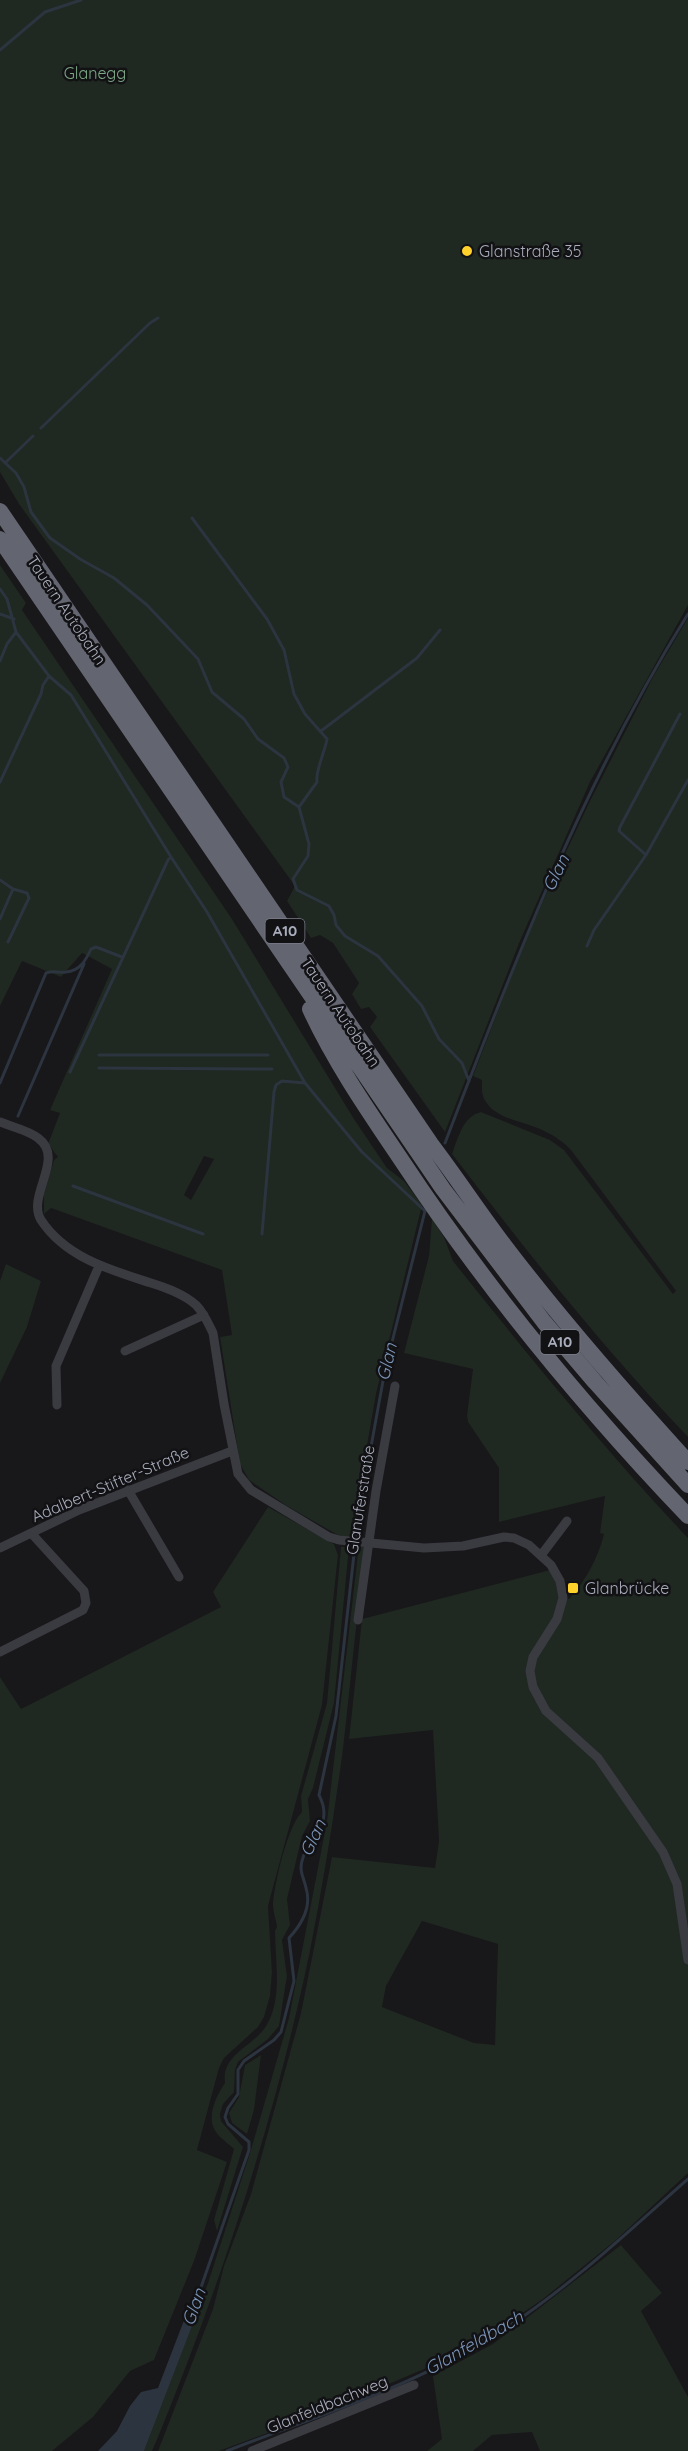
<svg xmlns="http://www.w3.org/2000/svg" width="688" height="2451" font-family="Quicksand,sans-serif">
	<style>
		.green { fill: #1f2821; fill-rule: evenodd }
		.water { fill: #2c343f }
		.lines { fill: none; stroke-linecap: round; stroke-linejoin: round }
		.stream { stroke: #2c343f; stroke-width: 3 }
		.street { stroke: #3a3a41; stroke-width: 9 }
		.highway { stroke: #636571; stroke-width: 16 }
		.poi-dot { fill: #ffd12a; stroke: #121215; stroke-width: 2 }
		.labels { text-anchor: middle; stroke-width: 5; stroke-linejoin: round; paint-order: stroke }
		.shield { fill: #121215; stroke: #7b7e89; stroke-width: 1.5 }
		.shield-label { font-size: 15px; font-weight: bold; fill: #a8acbb }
		.park-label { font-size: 16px; fill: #7da885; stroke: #121215 }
		.poi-label { font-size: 16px; fill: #a8acbb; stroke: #121215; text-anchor: start }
		.street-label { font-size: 16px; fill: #a8acbb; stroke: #121215 }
		.water-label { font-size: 18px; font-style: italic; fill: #7c95b9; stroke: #121215 }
	</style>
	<rect width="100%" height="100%" fill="#18171a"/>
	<!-- green -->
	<path class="green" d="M0,0H688V605L590,782L520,941L445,1132L370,1027L377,1017L369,1007L361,1009L352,994L359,983L333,943L320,935L311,938L287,901L295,886L19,504L0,472Z
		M0,565L26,603L22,610L232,919L354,1119L387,1168L404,1181L422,1205L376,1394L351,1538H343L287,1506L249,1480L240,1464L220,1337L232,1335L222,1270L51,1208L44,1214V1194L54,1160L58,1157L48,1144L60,1113L50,1110L112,969L82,953L61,977L22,961L0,1006ZM204,1156L214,1159L191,1200L184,1195Z
		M688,618V1437C603,1348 527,1252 452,1154C458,1138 463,1116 481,1112L550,1140L564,1150L673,1294L676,1291L571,1150C563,1142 555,1136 544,1131C527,1122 497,1120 486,1102C481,1095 482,1088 482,1080L473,1076L527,935L589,803L653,677Z
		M432,1219L444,1237L453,1261C529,1356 605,1450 688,1538V2173L616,2240L543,2299L483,2340L448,2359L303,2420L219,2451H158L213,2309L224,2266L251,2194L301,2013L332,1857L435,1868L439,1841L433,1730L349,1739L362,1619L550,1570L556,1581L559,1600L569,1599C586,1580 598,1558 604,1534L600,1533L605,1496L499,1522V1468L468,1422L467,1415L473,1369L404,1353L429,1256ZM422,1921L498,1944L495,2045L474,2043L382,2007L386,1986Z
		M6,1264L41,1281L27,1327L0,1383V1281Z
		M268,1507L334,1544L338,1555L322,1705L268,1906L272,1972L270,1996L264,2017L258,2027L224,2058L219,2068L197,2150L227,2162L194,2261L154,2360L130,2371L93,2417L52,2451H0V1677L21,1709L221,1607L213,1592Z
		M359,1545L367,1547C356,1614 351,1682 343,1749C334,1817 323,1884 310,1951C275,2119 221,2284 156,2442L152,2451H144L208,2283L250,2153L289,2018L327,1821Z
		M341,1547H349L334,1703L313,1788L308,1799L310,1821L302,1836L287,1899L290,1925L282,1940L287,1976L279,2026L268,2039L238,2062L235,2070L234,2092L223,2104L220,2114L221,2121L243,2147L217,2231L214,2220L234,2149C230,2145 224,2141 219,2136C204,2120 215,2098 225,2083C221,2054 253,2047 266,2026C283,1999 275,1961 275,1931L277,1927C276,1919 273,1913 273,1904C274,1884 288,1825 302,1812L301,1796L327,1703Z
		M261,2055L254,2110L247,2134L232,2123L229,2113L239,2097L245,2065Z
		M621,2245L662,2293L641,2311L688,2397V2451H540L532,2432L492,2435L473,2451H427L442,2439L433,2376L493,2344Z"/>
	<!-- water -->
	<path class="water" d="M188,2310L197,2313L144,2451H98L117,2431L130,2406L141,2392L158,2388Z"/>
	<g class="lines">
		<!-- stream -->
		<path class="stream" d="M0,50L45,12L81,0
			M41,428L150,323L158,318
			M0,458L16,473L24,487L31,512L50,538L80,559L114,578L147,605L198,659L212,692L244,719L258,739L284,758L288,767L281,782L284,797L299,807
			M5,463L33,436
			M192,518L267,619L284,650L294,694L305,714L327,739C325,752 315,771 317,782L299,807L309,844L308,856L293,879L297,890L329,906L334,915L336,925L345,936L378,956L422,1006L439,1039L462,1063L469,1081
			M0,589L7,599L16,632L49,676L71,695L171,857L207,912L305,1083L362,1152L425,1211L385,1370L358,1518L336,1716L319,1795C335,1826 308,1834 302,1861C299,1872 304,1878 306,1888C312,1907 301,1925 289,1938L294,1981L281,2032L274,2040L244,2061L238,2070V2094L228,2108L225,2117L228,2124L249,2142V2150L192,2313
			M0,614L14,619
			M0,661L7,644L16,632
			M321,731L417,658L440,630
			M0,782L41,694L43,685L49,676
			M646,855L619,831L620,827L680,714
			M0,880L13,889L27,893L29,898L8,942
			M0,919L13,889
			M587,946L594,930L646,855L688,780
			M99,1055H268
			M99,1068L272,1069
			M70,1072L168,860L171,857
			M0,1083L46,973C54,970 58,973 66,972C80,971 86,960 91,949L96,947L122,957
			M18,1116L84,964
			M445,1143C514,962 585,779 688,614
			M73,1186L203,1234
			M262,1234L274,1092L276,1085L282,1081L305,1083
			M227,2451C322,2414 424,2383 509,2326C574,2283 630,2230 688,2179"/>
		<!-- street -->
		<path class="street" d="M0,1122C12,1127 28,1130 38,1138C66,1158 26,1196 41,1220C66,1258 111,1270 151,1283C167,1288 184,1294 196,1305C204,1313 208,1323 213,1333L224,1404L238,1474L251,1490L329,1537L339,1540L424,1548L463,1546L504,1537L514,1538L529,1545L551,1565L560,1581L563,1598L557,1619L533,1657L530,1671L533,1687L546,1711L598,1758L663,1852L677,1884L688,1960
			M125,1351L204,1315
			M57,1405L56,1366L99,1266
			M128,1490L179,1577
			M0,1548L79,1510L232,1451
			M542,1554L567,1521
			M358,1620L376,1491L395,1386
			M0,1652L83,1610L86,1603L84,1591L32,1534
			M252,2451L414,2385"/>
		<!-- highway -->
		<path class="highway" d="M0,511L431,1144C456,1177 479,1212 504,1245C561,1320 624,1392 688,1462
			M0,539L443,1189L544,1322L595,1382L688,1485
			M310,1009C335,1063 369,1112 402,1161C486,1288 583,1406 688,1516"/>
	</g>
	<!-- markers -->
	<g class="poi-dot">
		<circle cx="467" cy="251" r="6"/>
		<rect x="567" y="1582" width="12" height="12" rx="3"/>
	</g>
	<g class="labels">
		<!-- shield labels -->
		<g class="shield">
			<rect x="265.5" y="919" width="39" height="24" rx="4.5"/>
			<rect x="540.5" y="1330" width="39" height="24" rx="4.5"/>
		</g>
		<g class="shield-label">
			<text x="285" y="936">A10</text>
			<text x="560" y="1347">A10</text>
		</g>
		<!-- park labels -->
		<g class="park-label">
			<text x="95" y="79">Glanegg</text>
		</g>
		<!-- poi labels -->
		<g class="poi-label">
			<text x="479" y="257">Glanstraße 35</text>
			<text x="585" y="1594">Glanbrücke</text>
		</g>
		<!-- street labels -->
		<g class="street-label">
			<text transform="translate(67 610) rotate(56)" y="6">Tauern Autobahn</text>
			<text transform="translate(341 1012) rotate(56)" y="6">Tauern Autobahn</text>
			<text transform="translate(110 1484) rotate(-23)" y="6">Adalbert-Stifter-Straße</text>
			<text transform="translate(360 1500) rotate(-81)" y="6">Glanuferstraße</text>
			<text transform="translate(327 2404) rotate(-22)" y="6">Glanfeldbachweg</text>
		</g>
		<!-- water labels -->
		<g class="water-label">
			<text transform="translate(556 873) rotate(-64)" y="6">Glan</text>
			<text transform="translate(387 1362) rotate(-77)" y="6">Glan</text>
			<text transform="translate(313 1838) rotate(-65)" y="6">Glan</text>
			<text transform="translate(194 2307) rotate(-70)" y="6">Glan</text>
			<text transform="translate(474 2343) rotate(-30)" y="6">Glanfeldbach</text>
		</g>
	</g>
</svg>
